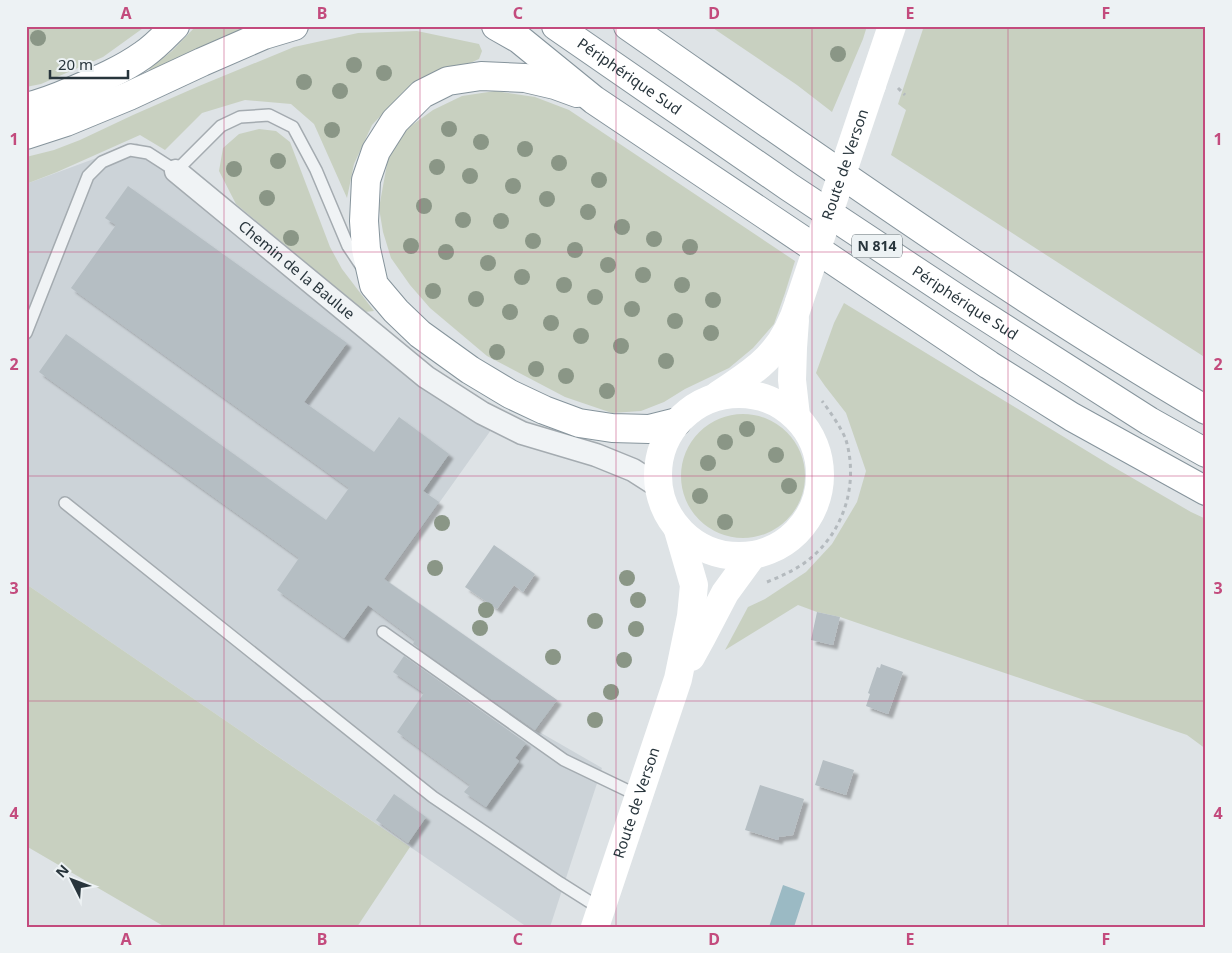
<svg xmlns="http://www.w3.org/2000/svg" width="1232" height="953" font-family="'Noto Sans',sans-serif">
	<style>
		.built { fill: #ccd3d8 }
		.green { fill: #c8d0c0 }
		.water { fill: #9bbac4 }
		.building { fill: #b5bec3; filter: url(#shadow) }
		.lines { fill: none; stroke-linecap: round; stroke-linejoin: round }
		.lane-casing { stroke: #a4abb0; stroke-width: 14 }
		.street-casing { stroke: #a4abb0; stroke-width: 25 }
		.highway-casing { stroke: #86949c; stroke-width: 30 }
		.path { stroke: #b4babe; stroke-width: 3; stroke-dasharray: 4 4; stroke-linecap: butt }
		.lane { stroke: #f0f3f5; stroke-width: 11 }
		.street { stroke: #f0f3f5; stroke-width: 22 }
		.secondary { stroke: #fff; stroke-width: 28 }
		.highway { stroke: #fff; stroke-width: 28 }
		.secondary-bridge { stroke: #fff; stroke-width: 28 }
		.tree { fill: #8a9686 }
		.grid { fill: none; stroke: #c34b7d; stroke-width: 1; stroke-opacity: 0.55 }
		.labels { text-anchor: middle; stroke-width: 5; stroke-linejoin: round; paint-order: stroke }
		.shield { fill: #edf2f4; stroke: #636e73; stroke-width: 1 }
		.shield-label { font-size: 14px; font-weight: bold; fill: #28353c }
		.street-label { font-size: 15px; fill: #28353c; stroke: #edf2f4 }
		.neatline { fill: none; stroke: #c34b7d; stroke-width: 2 }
		.grid-label { font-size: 16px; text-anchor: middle; font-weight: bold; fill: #c34b7d }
	</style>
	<defs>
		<filter id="shadow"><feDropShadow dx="4.5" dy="4.5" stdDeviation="1" flood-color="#0004"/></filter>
	</defs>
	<rect width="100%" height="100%" fill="#dee3e6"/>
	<!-- built -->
	<path class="built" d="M137,143L491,430L385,579L557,700L536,730L602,768L550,927H527L26,584V184Z"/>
	<!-- green -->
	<path class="green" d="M26,26H146L103,57L41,84L26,87Z
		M196,26H260L153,74L149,69L172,51Z
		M710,26H867L863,39L832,112L797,85Z
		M924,26H1206V358L891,155L906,110L898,104Z
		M417,31L479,44L482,51L479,59L466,65L443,70L404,91L372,125L354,164L347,198L314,124L291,104L245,100L202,113L165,150L140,135L57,172L26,184V157L54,150L80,140L133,115L199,86L294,47L358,33Z
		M495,91L535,97L569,110L795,261L785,293L774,324L753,348L729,368L685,389L664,402L641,411L612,413L565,397L487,356L430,308L410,285L391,258L383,232L379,208L389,153L408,128L433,110L462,96Z
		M259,129L276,131L290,142L330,247L342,269L374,311L365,312L236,204L219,171L223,148L239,134Z
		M844,303L1110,465L1191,512L1206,519V749L1187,735L840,617L817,612L798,605L725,650L748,607L765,599L806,572L832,544L857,502L866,471L846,413L825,386L816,373L834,323Z
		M681 476a62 62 0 1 1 124 0a62 62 0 1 1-124 0Z
		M26,584L410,847L357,927H165L26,846Z"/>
	<!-- water -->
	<path class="water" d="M783,885L805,893L794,927H769Z"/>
	<!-- building -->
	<path class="building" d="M128,186L347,343L304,402L374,452L399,417L449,454L423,491L439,502L384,579L557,700L535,730L413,644L415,640L368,605L344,638L277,590L299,558L39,372L66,334L326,520L349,488L71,288L116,225L105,218Z
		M494,545L535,574L523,592L514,585L497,609L465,587Z
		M817,612L840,617L833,645L811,640Z
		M404,656L526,743L515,758L519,761L486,807L464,792L470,785L397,732L424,693L393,672Z
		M881,664L903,672L888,714L866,706L870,694L868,693L877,667L880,668Z
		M823,760L854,770L846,795L815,785Z
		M760,785L804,799L793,835L779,837L778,840L745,830Z
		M394,794L426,817L408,843L376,820Z"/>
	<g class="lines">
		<!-- lane casing -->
		<g class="lane-casing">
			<path id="lane" d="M26,333L88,176L102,162L130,150L148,153L176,171L221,126L240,117L269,115L293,127L316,170L348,246L362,267
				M65,503L433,797L560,883L601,909
				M383,632L564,760L639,796"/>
		</g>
		<!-- street casing -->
		<g class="street-casing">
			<g id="street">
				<path id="s1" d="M176,171L426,377L482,413L522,433L596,455L633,470L658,486"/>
			</g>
		</g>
		<!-- highway casing -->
		<g class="highway-casing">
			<g id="highway">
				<path d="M496,26L519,39L594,100L989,365L1072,417L1206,491"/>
				<path id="s3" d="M556,26L789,187L958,299L1149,421L1206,453"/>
				<path d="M628,26C818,158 1007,293 1206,410"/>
				<path d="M577,93L555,85L525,78L481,76L448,81L422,94L395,121L376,151L366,180L364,221L366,249L374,285L396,311L420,334L470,370L510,394L544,410L579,423L612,428L649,429L677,422"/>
				<path d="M26,107C43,103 58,97 74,90C98,80 122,70 143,55C155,47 165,36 175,26"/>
				<path d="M26,135L66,122L129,96L202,62L264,35L294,26"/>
			</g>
		</g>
		<!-- path -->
		<path class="path" d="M898,88L905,95
			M767,582C784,575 800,568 813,556C846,527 858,481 846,440C842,429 829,410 822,401"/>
		<!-- lane -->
		<use href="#lane" class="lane"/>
		<!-- street -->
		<use href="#street" class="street"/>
		<!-- secondary -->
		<g class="secondary">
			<path d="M872,85L892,26"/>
			<path d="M795,320L793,348L792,380L796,416"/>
			<circle cx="739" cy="475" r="81"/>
			<path d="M718,395C732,386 747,376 760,365C779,349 792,325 799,302"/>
			<path d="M691,657L702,637L725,593L752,556"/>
			<path id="s2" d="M595,927L678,679L691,616L694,585L678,530"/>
		</g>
		<!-- highway -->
		<use href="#highway" class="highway"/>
		<!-- secondary-bridge -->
		<path class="secondary-bridge" id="s4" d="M799,302L872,85"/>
	</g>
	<!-- trees -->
	<g class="tree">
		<circle cx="38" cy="38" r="8"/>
		<circle cx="838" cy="54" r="8"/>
		<circle cx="354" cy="65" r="8"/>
		<circle cx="384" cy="73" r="8"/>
		<circle cx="304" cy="82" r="8"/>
		<circle cx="340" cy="91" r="8"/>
		<circle cx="449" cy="129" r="8"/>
		<circle cx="332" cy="130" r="8"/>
		<circle cx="481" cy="142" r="8"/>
		<circle cx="525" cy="149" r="8"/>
		<circle cx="278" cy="161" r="8"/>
		<circle cx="559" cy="163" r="8"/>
		<circle cx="437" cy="167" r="8"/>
		<circle cx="234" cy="169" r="8"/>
		<circle cx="470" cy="176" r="8"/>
		<circle cx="599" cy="180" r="8"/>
		<circle cx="513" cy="186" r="8"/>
		<circle cx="267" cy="198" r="8"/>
		<circle cx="547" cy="199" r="8"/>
		<circle cx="424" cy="206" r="8"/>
		<circle cx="588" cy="212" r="8"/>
		<circle cx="463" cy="220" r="8"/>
		<circle cx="501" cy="221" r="8"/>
		<circle cx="622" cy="227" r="8"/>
		<circle cx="291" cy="238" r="8"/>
		<circle cx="654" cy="239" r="8"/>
		<circle cx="533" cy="241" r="8"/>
		<circle cx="411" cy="246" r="8"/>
		<circle cx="690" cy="247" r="8"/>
		<circle cx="575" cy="250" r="8"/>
		<circle cx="446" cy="252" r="8"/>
		<circle cx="488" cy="263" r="8"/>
		<circle cx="608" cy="265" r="8"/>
		<circle cx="643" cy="275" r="8"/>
		<circle cx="522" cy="277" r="8"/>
		<circle cx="564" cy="285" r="8"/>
		<circle cx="682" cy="285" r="8"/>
		<circle cx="433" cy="291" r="8"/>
		<circle cx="595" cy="297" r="8"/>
		<circle cx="476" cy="299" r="8"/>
		<circle cx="713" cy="300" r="8"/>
		<circle cx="632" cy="309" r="8"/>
		<circle cx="510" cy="312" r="8"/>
		<circle cx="675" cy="321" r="8"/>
		<circle cx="551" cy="323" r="8"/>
		<circle cx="711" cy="333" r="8"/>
		<circle cx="581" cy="336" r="8"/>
		<circle cx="621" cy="346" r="8"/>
		<circle cx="497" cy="352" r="8"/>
		<circle cx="666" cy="361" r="8"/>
		<circle cx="536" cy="369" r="8"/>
		<circle cx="566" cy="376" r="8"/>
		<circle cx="607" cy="391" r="8"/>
		<circle cx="747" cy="429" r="8"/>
		<circle cx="725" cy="442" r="8"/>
		<circle cx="776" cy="455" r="8"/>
		<circle cx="708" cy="463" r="8"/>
		<circle cx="789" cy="486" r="8"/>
		<circle cx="700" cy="496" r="8"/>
		<circle cx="725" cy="522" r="8"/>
		<circle cx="442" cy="523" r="8"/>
		<circle cx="435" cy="568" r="8"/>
		<circle cx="627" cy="578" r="8"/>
		<circle cx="638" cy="600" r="8"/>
		<circle cx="486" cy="610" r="8"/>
		<circle cx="595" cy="621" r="8"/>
		<circle cx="480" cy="628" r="8"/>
		<circle cx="636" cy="629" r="8"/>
		<circle cx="553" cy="657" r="8"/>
		<circle cx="624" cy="660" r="8"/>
		<circle cx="611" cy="692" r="8"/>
		<circle cx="595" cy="720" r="8"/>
	</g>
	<!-- grid -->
	<path class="grid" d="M224,26V927M420,26V927M616,26V927M812,26V927M1008,26V927M26,252H1206M26,476H1206M26,701H1206"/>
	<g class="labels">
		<!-- shield labels -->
		<rect class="shield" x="852" y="234.5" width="50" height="23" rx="4"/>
		<g class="shield-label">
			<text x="877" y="251">N 814</text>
		</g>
		<!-- street labels -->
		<g class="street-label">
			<text dy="5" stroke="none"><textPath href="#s3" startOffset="89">Périphérique Sud</textPath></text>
			<text dy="5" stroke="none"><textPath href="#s4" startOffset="145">Route de Verson</textPath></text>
			<text dy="5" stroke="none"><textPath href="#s1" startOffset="156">Chemin de la Baulue</textPath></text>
			<text dy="5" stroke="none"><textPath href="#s3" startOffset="494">Périphérique Sud</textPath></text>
			<text dy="5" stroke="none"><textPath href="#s2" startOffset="131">Route de Verson</textPath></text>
		</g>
	</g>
	<!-- border -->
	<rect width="1232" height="953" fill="none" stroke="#edf2f4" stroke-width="55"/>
	<!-- north arrow -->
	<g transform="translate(72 880) rotate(312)" stroke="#edf2f4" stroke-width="4" paint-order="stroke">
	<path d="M0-4L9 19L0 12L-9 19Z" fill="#28353c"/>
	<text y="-8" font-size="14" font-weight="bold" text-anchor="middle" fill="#28353c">N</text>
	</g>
	<!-- scale -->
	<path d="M50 70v8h78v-8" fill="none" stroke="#28353c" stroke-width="2.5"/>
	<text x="58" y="70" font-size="15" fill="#28353c" stroke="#edf2f4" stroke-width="4" paint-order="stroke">20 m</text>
	<rect x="28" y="28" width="1176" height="898" class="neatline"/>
	<g class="grid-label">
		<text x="126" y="19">A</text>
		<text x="322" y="19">B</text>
		<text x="518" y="19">C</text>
		<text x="714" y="19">D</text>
		<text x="910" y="19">E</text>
		<text x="1106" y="19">F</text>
		<text x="14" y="145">1</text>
		<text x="1218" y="145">1</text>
		<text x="14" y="370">2</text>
		<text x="1218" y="370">2</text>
		<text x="14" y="594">3</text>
		<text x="1218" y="594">3</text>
		<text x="14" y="819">4</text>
		<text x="1218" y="819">4</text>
		<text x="126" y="945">A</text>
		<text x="322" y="945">B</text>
		<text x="518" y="945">C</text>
		<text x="714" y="945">D</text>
		<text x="910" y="945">E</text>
		<text x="1106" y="945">F</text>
	</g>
</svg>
